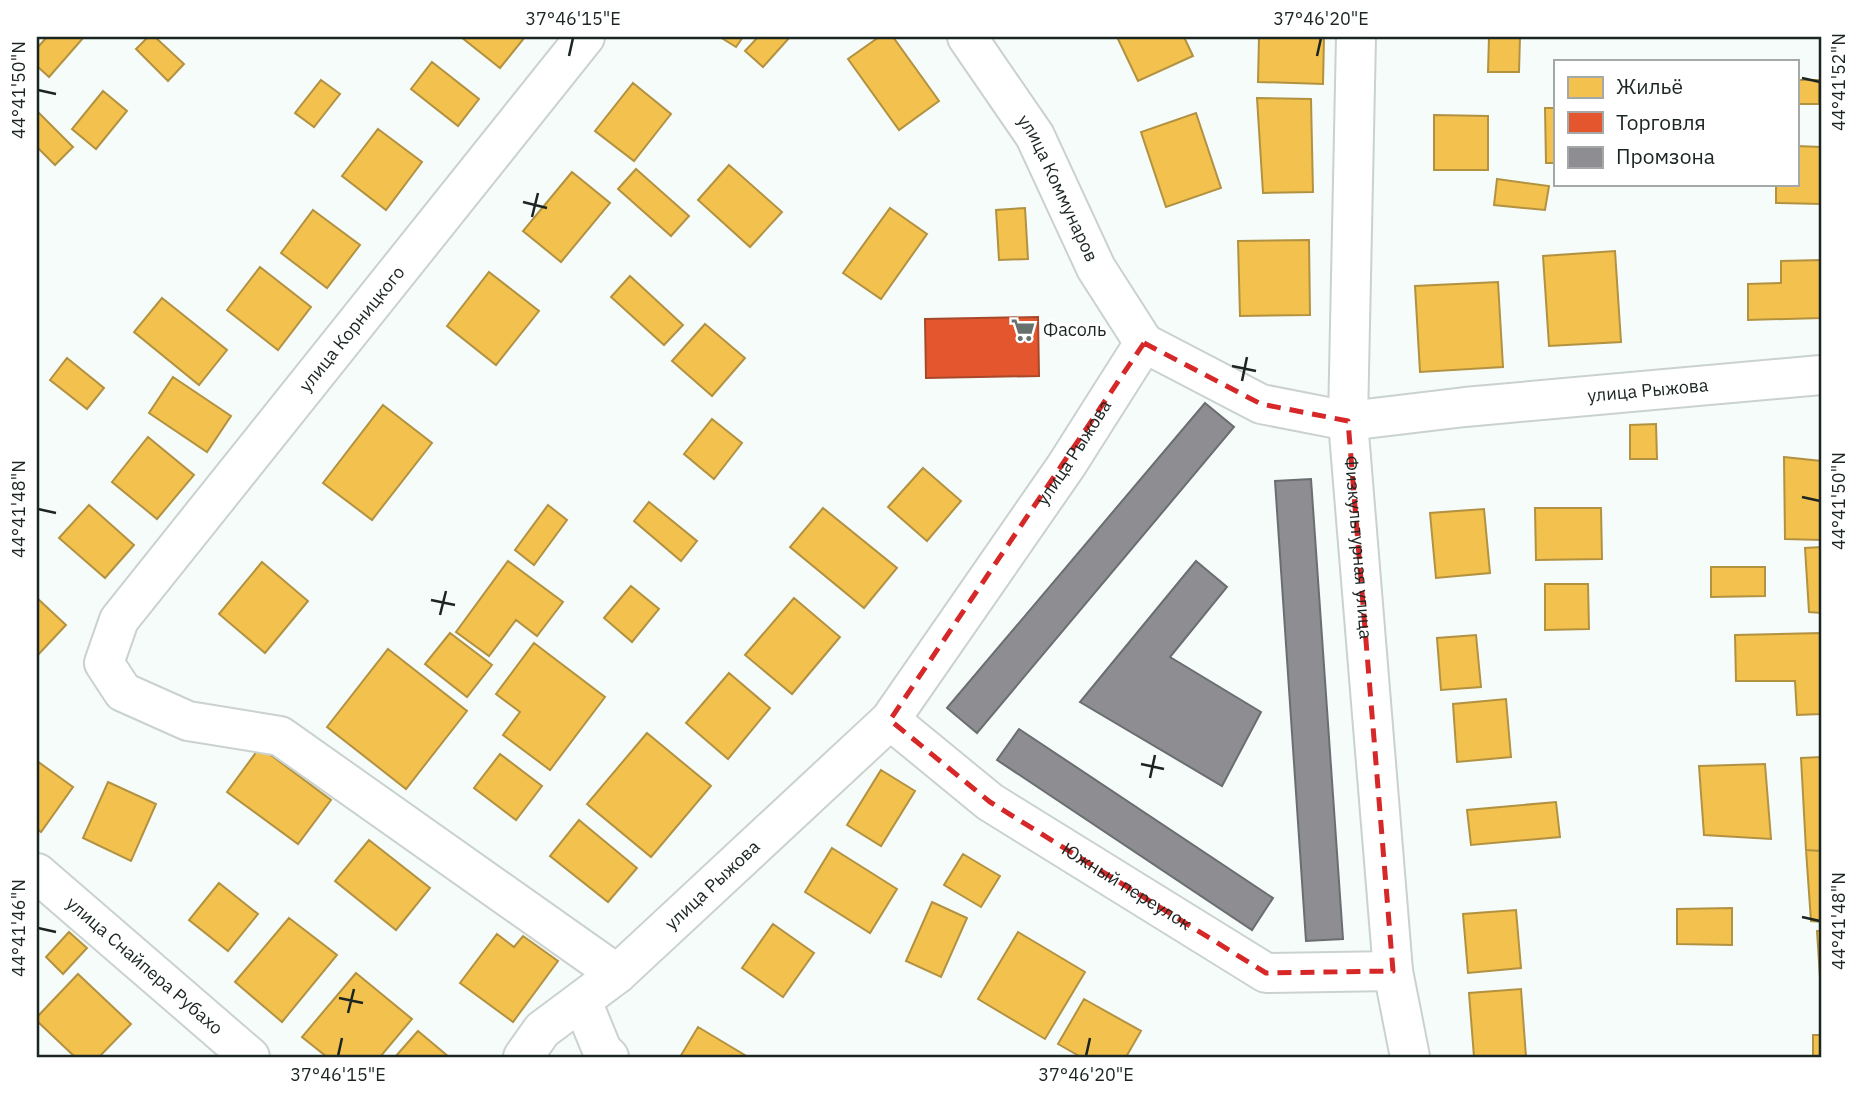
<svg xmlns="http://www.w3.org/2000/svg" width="1858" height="1094" font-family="'IBM Plex Sans',sans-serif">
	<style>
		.homes { fill: #f2c14e; stroke: #b29241; stroke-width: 2 }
		.shops { fill: #e4572e; stroke: #a8482a; stroke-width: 2 }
		.industry { fill: #8d8d92; stroke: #6b6e70; stroke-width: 2 }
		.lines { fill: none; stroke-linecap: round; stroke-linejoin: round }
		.minor-casing { stroke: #cad2cf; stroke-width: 42 }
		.minor { stroke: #fefffe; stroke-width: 38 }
		.marked { fill: none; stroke: #d62828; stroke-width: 5; stroke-dasharray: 14 9; stroke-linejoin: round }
		.ticks { fill: none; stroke: #1b2522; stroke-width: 2.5 }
		.labels { text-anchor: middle; stroke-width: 7; stroke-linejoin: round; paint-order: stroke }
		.street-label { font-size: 18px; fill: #1b2522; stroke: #fff }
		.poi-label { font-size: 18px; fill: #1b2522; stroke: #fff; text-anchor: start }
		.neatline { fill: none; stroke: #1b2522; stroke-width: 2.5 }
		.ticks-label { font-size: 18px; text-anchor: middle; fill: #1b2522 }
	</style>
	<rect width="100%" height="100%" fill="#f6fcfa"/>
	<!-- homes -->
	<path class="homes" d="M47,37H84L49,77L37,66V48Z
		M148,37H155L184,64L168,81L136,49Z
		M461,37H525L500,68Z
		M720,37H743L736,47Z
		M758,37H790L763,67L745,51Z
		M879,37H893L939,101L899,130L848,59Z
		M1117,37H1184L1193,56L1138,81Z
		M1259,37H1324L1323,84L1258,82Z
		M1489,37H1520L1519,72H1488Z
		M432,62L479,99L458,126L411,89Z
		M321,80L340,94L314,127L295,113Z
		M1797,80H1819V104H1797Z
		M633,83L671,114L634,161L595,131Z
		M103,91L127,111L96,149L72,129Z
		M1257,98L1311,99L1313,192L1263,193Z
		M1545,108H1555V163H1546Z
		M37,111L73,147L55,165L37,147Z
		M1196,113L1221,188L1166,207L1141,132Z
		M1434,115L1488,116V170H1434Z
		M378,129L422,162L386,210L342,176Z
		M1797,146L1821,147V204L1776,203V184H1797Z
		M729,165L782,212L750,247L698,200Z
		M636,169L689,216L671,236L618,189Z
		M572,172L610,203L561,262L523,231Z
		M1497,179L1549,186L1545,210L1494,205Z
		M890,208L927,234L881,299L843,273Z
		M1025,208L1028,259L999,260L996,210Z
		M313,210L360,245L327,288L281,253Z
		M1309,240L1310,315L1240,316L1238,241Z
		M1615,251L1621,342L1549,346L1543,256Z
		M1821,260V318L1748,320V284L1781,283V261Z
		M260,267L311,307L278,350L227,310Z
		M489,272L539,311L496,365L447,326Z
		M630,276L683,325L664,345L611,297Z
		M1498,282L1503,367L1420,372L1415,286Z
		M162,298L227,350L199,385L134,332Z
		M705,324L745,358L712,396L672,361Z
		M67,358L104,388L87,409L50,380Z
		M173,377L231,416L207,452L149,413Z
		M383,405L432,443L372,520L323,483Z
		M712,419L742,443L714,479L684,454Z
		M1656,424L1657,459H1630V425Z
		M148,437L194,475L157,519L112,482Z
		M1784,457L1821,461V540L1785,539Z
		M923,468L961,501L927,541L888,507Z
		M649,502L697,541L681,561L634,521Z
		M89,505L134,545L105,578L59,538Z
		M548,505L567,520L534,565L515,550Z
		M823,508L897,568L864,608L790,547Z
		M1535,508H1601L1602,559L1536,560Z
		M1484,509L1490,573L1436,578L1430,513Z
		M1821,547V613L1809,612L1805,548Z
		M508,561L563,602L537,636L516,620L489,656L456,632Z
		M262,562L308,601L265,653L219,614Z
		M1711,567H1765V596L1711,597Z
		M1545,584H1588L1589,629L1545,630Z
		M631,586L659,609L632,642L604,618Z
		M37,598L66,625L37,656Z
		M794,598L840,637L792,694L745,655Z
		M450,633L492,665L467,697L425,664Z
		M1821,633V714L1797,715L1795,681H1736L1735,635Z
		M1476,635L1481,687L1441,690L1437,638Z
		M534,643L605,697L550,770L503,735L520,712L496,694Z
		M388,649L467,711L406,789L327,727Z
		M729,673L770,708L728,759L686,723Z
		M1506,699L1511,757L1457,762L1453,704Z
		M647,733L711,786L651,857L587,804Z
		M260,747L331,800L298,844L227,792Z
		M500,754L542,786L516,820L474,788Z
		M1821,757V851L1806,850L1801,758Z
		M37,761L73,787L41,832L37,829Z
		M1765,764L1771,839L1704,835L1699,766Z
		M881,770L915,791L881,846L847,825Z
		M108,782L156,804L131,861L83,838Z
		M1556,802L1560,837L1471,845L1467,810Z
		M579,820L637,868L608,902L550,856Z
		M369,840L430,888L396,930L335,881Z
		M832,848L897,889L870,933L805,892Z
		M1806,850L1821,851V922L1811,921Z
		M963,854L1000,876L981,907L944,885Z
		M219,883L258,914L228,951L189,920Z
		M932,902L967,918L941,977L906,961Z
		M1732,908V945L1677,944V909Z
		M1516,910L1521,968L1468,973L1463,914Z
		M289,918L337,955L282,1022L235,982Z
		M773,924L814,953L783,997L742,968Z
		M1817,931H1821V993Z
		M69,932L87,948L63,974L46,957Z
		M1018,932L1085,972L1045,1039L978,999Z
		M497,934L514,947L523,936L558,961L513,1022L460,983Z
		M356,973L412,1019L380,1057H327L302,1037Z
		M78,974L131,1024L99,1057H75L37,1021V1017Z
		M1521,989L1526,1057H1474L1469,993Z
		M1084,999L1141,1031L1126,1057H1081L1058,1044Z
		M698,1027L748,1057H680Z
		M418,1031L449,1057H395Z
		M1813,1035H1821V1057H1813Z"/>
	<!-- shops -->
	<path class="shops" d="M1038,317L1039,376L926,378L925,319Z"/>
	<!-- industry -->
	<path class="industry" d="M1205,403L1234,427L977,733L947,708Z
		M1311,479L1343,939L1306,941L1275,481Z
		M1196,561L1227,587L1170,657L1261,712L1222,786L1080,702Z
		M1019,729L1273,898L1252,930L997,760Z"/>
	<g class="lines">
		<!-- minor casing -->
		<g class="minor-casing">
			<g id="minor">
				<path d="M585,37L119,620L104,663L123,692L188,721L280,736L617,974"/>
				<path id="s1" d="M967,37L1035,136L1096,268L1144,343"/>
				<path id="s2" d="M1356,37L1348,421L1393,971L1410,1057"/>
				<path id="s3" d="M1144,343L1261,404L1348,421L1465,407L1821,375"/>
				<path id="s4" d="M890,720L990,802L1266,973L1393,971"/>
				<path id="s5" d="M37,873L250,1057"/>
				<path d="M582,1001L602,1050L609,1057"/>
				<path id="s6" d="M523,1057L542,1030L617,974L890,720L1066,466L1144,343"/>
			</g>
		</g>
		<!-- minor -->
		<use href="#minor" class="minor"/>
	</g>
	<!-- marked area -->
	<path class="marked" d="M1144,343L1261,404L1348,421L1393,971L1266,973L990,802L890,720Z"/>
	<!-- ticks -->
	<path class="ticks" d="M569,56L573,38M1317,56L1321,38M1802,78L1820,82M38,90L56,94M523,202L547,208M532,217L538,193M1232,366L1256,371M1242,381L1247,357M1802,497L1820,501M38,509L56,513M431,600L455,605M440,615L446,591M1141,764L1164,769M1150,778L1155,755M1802,917L1820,921M38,928L56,932M339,998L363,1003M348,1013L354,989M338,1056L342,1038M1086,1056L1090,1038"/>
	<!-- icons -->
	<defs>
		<g id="supermarket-bare" transform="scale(1.89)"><path d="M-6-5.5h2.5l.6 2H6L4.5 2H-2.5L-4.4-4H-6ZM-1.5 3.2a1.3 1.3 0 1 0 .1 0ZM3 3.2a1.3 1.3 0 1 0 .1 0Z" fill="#68706e" stroke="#fff" stroke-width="2.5" paint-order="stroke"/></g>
	</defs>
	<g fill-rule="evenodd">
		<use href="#supermarket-bare" x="1023" y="330"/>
	</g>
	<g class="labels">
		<!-- street labels -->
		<g class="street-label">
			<text dy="6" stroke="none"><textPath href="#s1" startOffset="177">улица Коммунаров</textPath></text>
			<text transform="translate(352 329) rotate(-51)" y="6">улица Корницкого</text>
			<text dy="6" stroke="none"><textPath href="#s3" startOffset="522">улица Рыжова</textPath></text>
			<text dy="6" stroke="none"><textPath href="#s6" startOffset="824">улица Рыжова</textPath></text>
			<text dy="6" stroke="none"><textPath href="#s2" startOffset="511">Физкультурная улица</textPath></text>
			<text dy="6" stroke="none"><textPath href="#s6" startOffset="257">улица Рыжова</textPath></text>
			<text dy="6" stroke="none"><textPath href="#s4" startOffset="290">Южный переулок</textPath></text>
			<text dy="6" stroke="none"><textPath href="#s5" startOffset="142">улица Снайпера Рубахо</textPath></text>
		</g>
		<!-- poi labels -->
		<g class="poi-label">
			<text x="1043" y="336">Фасоль</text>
		</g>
	</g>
	<!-- border -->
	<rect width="1858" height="1094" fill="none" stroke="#ffffff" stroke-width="77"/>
	<!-- legend -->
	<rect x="1554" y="60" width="245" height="126" fill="#ffffff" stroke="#a4a8a7" stroke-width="2"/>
	<rect x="1568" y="77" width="35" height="21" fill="#f2c14e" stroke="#a4a8a7" stroke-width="2"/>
	<text x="1616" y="94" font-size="21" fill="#1b2522">Жильё</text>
	<rect x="1568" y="112" width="35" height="21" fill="#e4572e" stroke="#a4a8a7" stroke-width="2"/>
	<text x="1616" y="130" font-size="21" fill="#1b2522">Торговля</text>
	<rect x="1568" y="147" width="35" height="21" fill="#8d8d92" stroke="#a4a8a7" stroke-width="2"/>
	<text x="1616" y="164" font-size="21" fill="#1b2522">Промзона</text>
	<rect x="38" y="38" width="1782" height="1018" class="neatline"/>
	<g class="ticks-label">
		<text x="573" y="25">37°46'15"E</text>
		<text x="1321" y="25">37°46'20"E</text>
		<text transform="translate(1839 82) rotate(-90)" y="6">44°41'52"N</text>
		<text transform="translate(19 90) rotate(-90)" y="6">44°41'50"N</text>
		<text transform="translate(1839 501) rotate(-90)" y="6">44°41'50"N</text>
		<text transform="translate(19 509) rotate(-90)" y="6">44°41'48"N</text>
		<text transform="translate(1839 921) rotate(-90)" y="6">44°41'48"N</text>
		<text transform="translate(19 928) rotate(-90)" y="6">44°41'46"N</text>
		<text x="338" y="1081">37°46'15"E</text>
		<text x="1086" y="1081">37°46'20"E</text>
	</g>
</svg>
